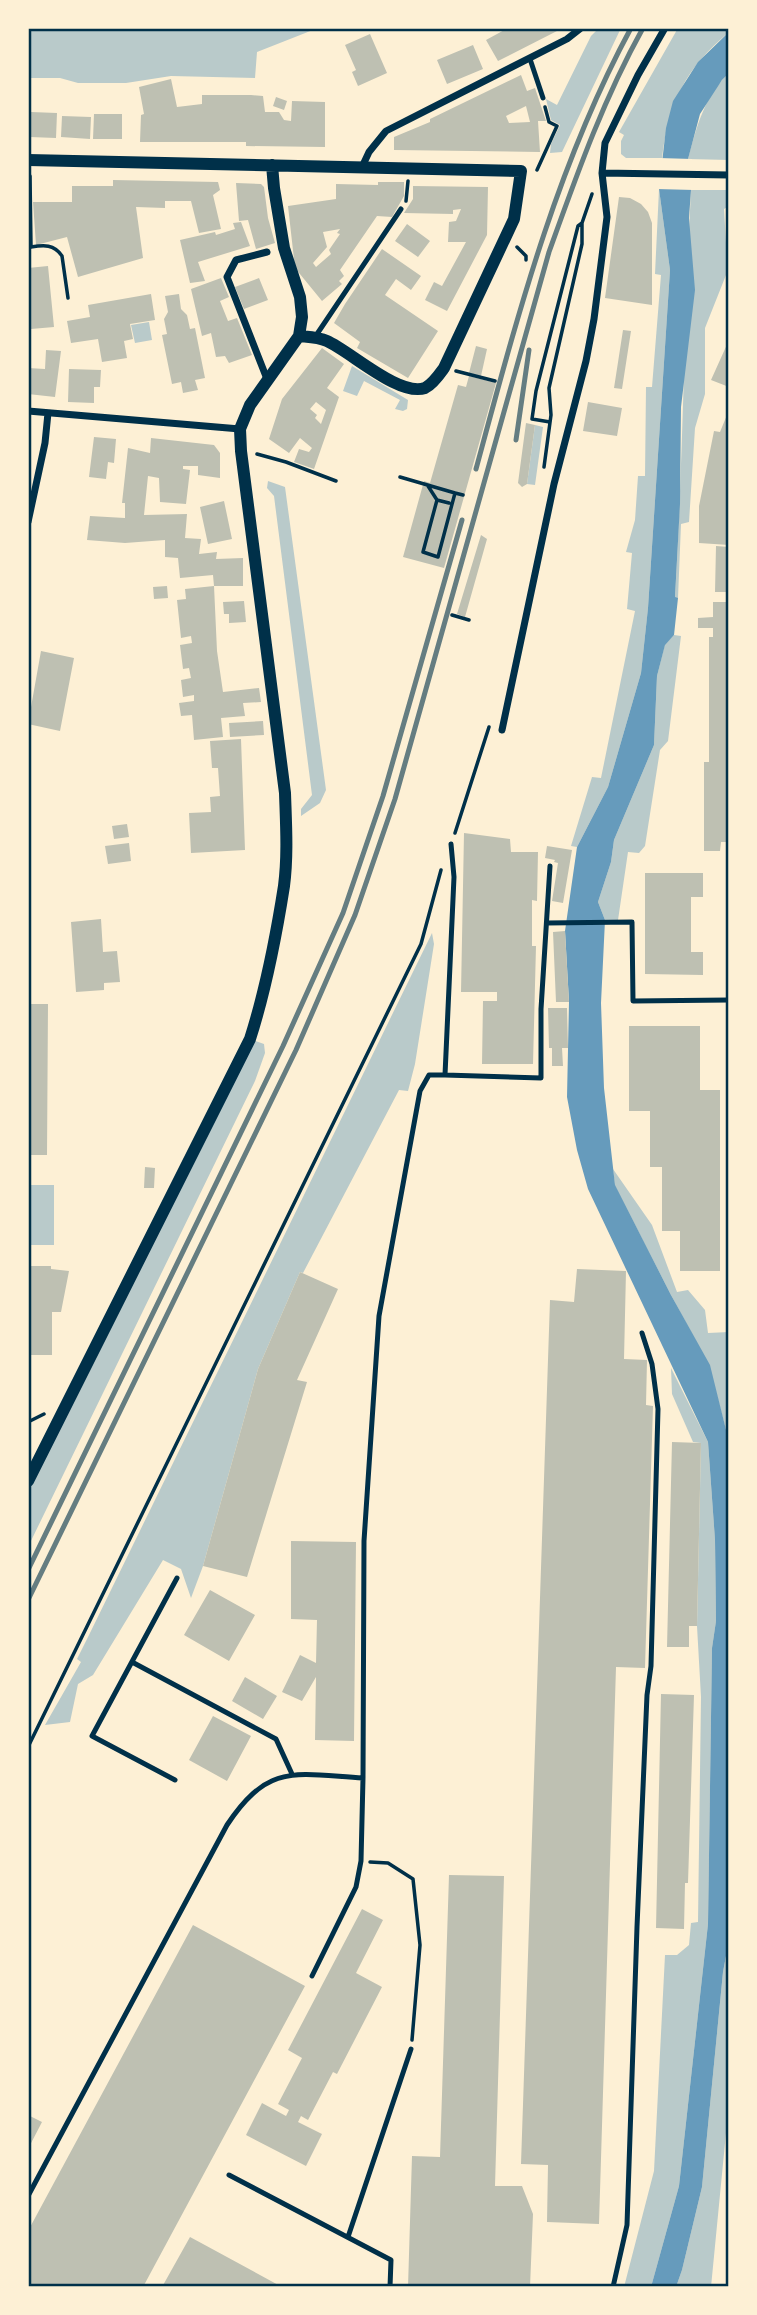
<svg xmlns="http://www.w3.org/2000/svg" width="757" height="2315" font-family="'Playfair Display',serif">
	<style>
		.green { fill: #b9caca }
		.water { fill: #669bbc }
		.pier { fill: #fdf0d5 }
		.building { fill: #bec0b2; fill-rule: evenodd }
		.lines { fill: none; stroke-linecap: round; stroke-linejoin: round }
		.path { stroke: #003049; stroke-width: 3.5 }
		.service { stroke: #003049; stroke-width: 5 }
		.minor { stroke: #003049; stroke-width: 7 }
		.tertiary { stroke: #003049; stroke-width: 12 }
		.rail { stroke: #657d81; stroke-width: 5 }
		.neatline { fill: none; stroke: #003049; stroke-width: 2.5 }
	</style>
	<rect width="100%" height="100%" fill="#fdf0d5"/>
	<!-- green -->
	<path class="green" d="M28,28H318L257,52L255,78L171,76L126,83H78L60,78H28Z
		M599,28H621L562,152L550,153L551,144L560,125L551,120L546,99L557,105L591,36Z
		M678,28H729V32C685,69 669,102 662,158H626L621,154V141L624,135L619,132Z
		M729,73V160L688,159C697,126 704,97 729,73Z
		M659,189L670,270L648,608L641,673L608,787L577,847L571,846L592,777L601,778L635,611L627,609L632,553L626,552L635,520L638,476H645L646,387H652L661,275L655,274Z
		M691,190H729V206L724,209L726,243L729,246V275H726L705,328V394L695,428L689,522L681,524L678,598H675C683,462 684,326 691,190Z
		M149,322L152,340L135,343L131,325Z
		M352,366L408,400L407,409L403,411L395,409L400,400L364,381L357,396L343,391Z
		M535,425L543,427L535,485L527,484Z
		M268,481L285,487L326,790L320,803L301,816V809L312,795L274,496L267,488Z
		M674,635L681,636L668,741L660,750L645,846L639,853L628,852L618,920H605L598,902L611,862L614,840L654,745L657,676L665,644Z
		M432,933L434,944L415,1064L408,1091L399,1090L303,1273L300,1272L258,1369L203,1566L191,1598L181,1569L163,1560L93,1675L78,1684L70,1722L45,1725L81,1662L77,1659L89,1635Z
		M250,1039L264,1044L265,1053L255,1081L28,1547V1481Z
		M613,1169L652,1225L677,1292L688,1290L705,1310L708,1333L729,1332V1315V1442L709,1365L671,1295L615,1186Z
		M28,1185H54V1245H28Z
		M671,1368L708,1442L715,1540L716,1621L712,1648L708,1924L679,2186L651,2287H624L654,2171L665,1955H677L689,1945L691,1923L698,1922L701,1697L697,1626L701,1443L693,1442L672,1394Z
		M729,1940V2102L711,2287H676L682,2270L702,2187L723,1972Z"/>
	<!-- water -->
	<path class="water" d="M729,32V73L722,80L700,114L688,159L691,190L689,218L695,290L681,407L680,504L675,597L678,598L674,635L665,645L657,676L654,745L614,840L611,862L598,902L605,920L601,1003L604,1088L615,1185L671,1295L710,1365L729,1442V1940L723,1972L702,2187L682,2270L676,2287H651L679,2186L708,1924L712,1648L716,1621L715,1540L708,1442L588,1189L577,1150L567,1097L569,1002L565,931L577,847L608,787L641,673L648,608L670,270L659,189L666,128L673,101L698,62Z"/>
	<!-- pier -->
	<path class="pier" d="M659,158L692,159L694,190L656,189Z"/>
	<!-- building -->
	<path class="building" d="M508,28H556L557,31L498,61L486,40Z
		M370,34L387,73L358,86L352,72L356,70L345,45Z
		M473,45L483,69L447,84L437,60Z
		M521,75L527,91L535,88L546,121H538L540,152L394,150V137L430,122V119ZM526,106L530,122L509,123L506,116Z
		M171,79L177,107L202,104V95H251L263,96L265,112H279L284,120L291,121L292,101L325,102V147L246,146V142H140L141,115L144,114L139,87Z
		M276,97L287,101L284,110L273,106Z
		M31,112L57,113L56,138L30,137Z
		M94,114H122V139H93Z
		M62,116L91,117L90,139L61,137Z
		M113,180L218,182L220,190L213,195L221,229L199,233L191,201H165V208L136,207L143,258L78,277L67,237L36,245L33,202H72V186H113Z
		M378,182H404V196L392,217L377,216L340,270L344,276L339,281L342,284L322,301L295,268L288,206L336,199V184L378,185ZM340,229L337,233L340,234L329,250L331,254L316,267L313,263L327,247L323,232Z
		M236,183L261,184L264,187L268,218L275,243L256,249L248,220L239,221Z
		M413,186L488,187L487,235L447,311L425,300L434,282L442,286L466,242H448L449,222L456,221L461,209L453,210V214L404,213L413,199Z
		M619,197L630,198L641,204L648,212L652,223V305L605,298Z
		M241,222L250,246L198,262L205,281L190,283L180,240L215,232L216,235L235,229L233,223Z
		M407,224L430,241L418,257L395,241Z
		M382,249L421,276L411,290L396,279L385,295L438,331L408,378L357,348L360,342L334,323L345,304Z
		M48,266L54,327L31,329L28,268Z
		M221,278L229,297L220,301L228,321L237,318L252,355L229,363L225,356L216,357L211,333L202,336L191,289Z
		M259,278L268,300L244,309L235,287Z
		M151,294L155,320L130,324L133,339L124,341L127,358L102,362L98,339L71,343L67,321L90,317L88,305Z
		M179,294L181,309L187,315L190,329L195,328L205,378L195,380L198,390L183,393L181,382L172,384L162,335L167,334L164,319L168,312L165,296Z
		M623,330L631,331L622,389L614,388Z
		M729,340V387L711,380Z
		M476,346L487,349L481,376L469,373Z
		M322,348L344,364L327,388L339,397L314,469L294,462L299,449L309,452L312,448L300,438L289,453L269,439L282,399ZM316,402L326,410L321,424L315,418L317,415L310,409Z
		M46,350L61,351L55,397L28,394V368L45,369Z
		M69,369L101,370L100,387H94V403L68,402Z
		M469,376L496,383L444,568L403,557L424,481L430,483L458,385L466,387Z
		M588,402L622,408L617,436L583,431Z
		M729,410V545L699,543V506L714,431L720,432Z
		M526,423L535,425L527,484L522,487L518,483Z
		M94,437L116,439L114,463L108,462L106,479L89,477Z
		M151,438L214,445L220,453V478L198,475V466H183V469L190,470L186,504L160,502L159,478L148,476L144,515L187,514L185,538L201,539L199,554L217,552L216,559L243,558V586H214L213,575L180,578L178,558L165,557V540L125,543L87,540L90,516L125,518V503H122L128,448L150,453Z
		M224,501L232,539L208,544L200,507Z
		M481,535L487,539L465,617L457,614Z
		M716,546L729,547V592H715Z
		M167,586L168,598L154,599L153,587Z
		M214,586L217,651L223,692L259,688L261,702L243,703L245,716L221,718L223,737L194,740L192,715L181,716L179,703L194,701V695L183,697L181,680L191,678L189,668L183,669L180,645L192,643L191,636L181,638L177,600L186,599L185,589Z
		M244,601L246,622L229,623V614H224L223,602Z
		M713,602H729V842H721L720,851H704V762H709V637H713V628H698V618L713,617Z
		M41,651L74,658L60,731L28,724Z
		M263,721L264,735L230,737L229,723Z
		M241,739L245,850L191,853L189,813L211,812L210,797L220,796L218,768H212L210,741Z
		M127,824L129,837L114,839L112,826Z
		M464,833L510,839L511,852H538L537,901L532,900V946H536L533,1064H482L483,1001H497V992H461Z
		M129,843L131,861L108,864L105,846Z
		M547,846L572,850L563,903L552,901L558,863L554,862L555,860L545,858Z
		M645,873H703V897H691V952H703V975L645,974Z
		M101,919L103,952L117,951L120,982L104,983V990L76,992L71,922Z
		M565,931L569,1002H556L553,932Z
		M28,1004H48L47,1155H28Z
		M548,1008H567L568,1048H562L563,1066H552V1048H549Z
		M629,1026H700V1090H720V1271H680V1231H662V1167H650V1111H629Z
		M145,1167L155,1168L154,1188H144Z
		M28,1266H51V1269L69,1271L61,1312H52V1355H28Z
		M577,1269L626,1271L624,1359L647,1360L646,1405L653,1406L645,1668L616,1667L599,2224L547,2222L548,2165L521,2164L550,1300L574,1302Z
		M300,1272L338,1289L297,1380L307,1382L247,1577L203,1566L258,1369Z
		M672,1442L701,1443L697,1626H689V1647H667Z
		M291,1541L356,1542L354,1741L315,1740L316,1677L302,1701L282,1692L300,1655L316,1663L317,1620L291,1619Z
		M210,1590L255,1615L229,1661L184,1635Z
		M245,1677L277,1696L263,1719L232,1701Z
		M661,1694L694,1695L688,1883H685L684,1929L656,1928Z
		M213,1716L251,1736L227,1781L189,1760Z
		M449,1875L504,1876L495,2186H522L533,2214L530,2287H408L412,2156L440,2157Z
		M362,1909L383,1920L356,1973L382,1987L337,2074L333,2072L308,2120L301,2116L298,2122L322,2134L306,2166L246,2135L262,2103L286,2116L289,2110L278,2104L302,2058L288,2050Z
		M193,1925L305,1986L143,2287H28V2231Z
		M28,2115L42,2122L28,2149Z
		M190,2237L203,2244L282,2287H162Z"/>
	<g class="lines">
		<!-- path -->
		<path class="path" d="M537,170L557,126L549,122L545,107
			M406,201L408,181
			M31,247C44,245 54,244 62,256L68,298
			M517,247L526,256V260
			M28,248L31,247L30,176
			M456,371L495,381
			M550,422L532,419L536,391L578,226L582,223
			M257,454L286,462L336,481
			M544,467L551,415L549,388L582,244V223L592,194
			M400,477L455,493L438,557L423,552L437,500L449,503
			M428,486L437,500
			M455,493L463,495
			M452,615L469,620
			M455,833L489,727
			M28,1422L44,1414
			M28,1747L421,944L441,870
			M370,1862L388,1863L413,1879L420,1945L412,2040"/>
		<!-- service -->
		<path class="service" d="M530,59L543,98
			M315,337L401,209
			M451,844L454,877L445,1075L541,1078V1009L550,866
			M547,923L632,922L633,1001L729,1000
			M132,1662L276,1739L292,1774
			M175,1780L92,1736L177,1578
			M312,1976L356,1887L361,1861L363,1778
			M229,2175L391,2260L390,2287
			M28,2196L227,1825C269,1762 296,1774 363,1778L364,1541L379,1316L420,1091L429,1075H445
			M348,2237L411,2049
			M613,2287L627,2225L637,1927L647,1695L651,1666L658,1409L652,1364L642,1333"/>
		<!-- minor -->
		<path class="minor" d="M362,167L369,152L386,131L567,39L581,28
			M602,173L729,175
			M267,379L227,277L236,260L267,252
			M28,411L240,429
			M28,522L45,443L48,413
			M502,730L554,484L586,361L594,319L607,217L602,173L605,143L638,75L665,28"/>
		<!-- tertiary -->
		<path class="tertiary" d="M28,160L521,171L514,219L444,368C439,375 433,384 425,388C399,397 350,351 327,341C318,337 309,337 299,336
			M28,1481L250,1039C266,989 276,937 284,886C288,855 286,824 285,793L241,451L240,429L250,405L299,336L302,317L300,297L284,248L274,188L272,165"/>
		<!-- rail -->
		<path class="rail" d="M516,440L529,350
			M476,469C517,318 556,167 631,28
			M28,1570L283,1046L343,913L383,796L462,520
			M28,1600L296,1050L355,915L395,799L549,252C577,174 603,100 643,28"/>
	</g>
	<!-- border -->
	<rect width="757" height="2315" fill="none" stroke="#fdf0d5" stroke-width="60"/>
	<rect x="30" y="30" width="697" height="2255" class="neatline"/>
</svg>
